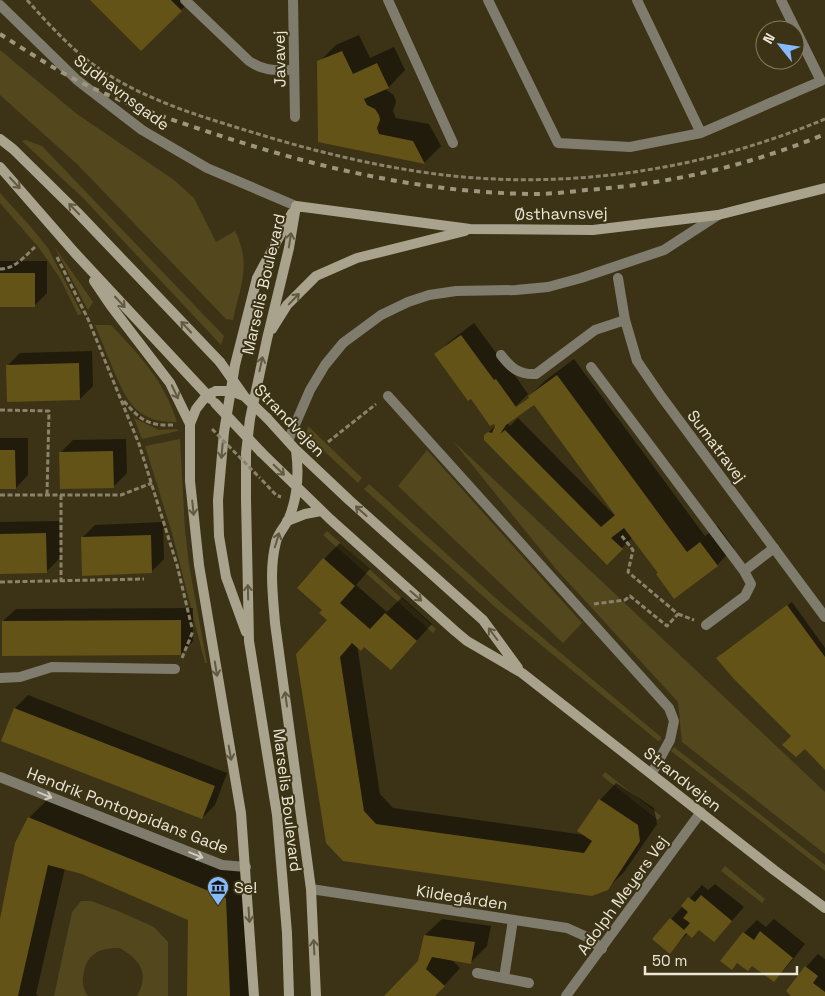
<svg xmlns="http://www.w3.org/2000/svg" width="825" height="996" font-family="'Space Grotesk',sans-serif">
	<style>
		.green { fill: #53471e }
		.shadow { fill: #0007; fill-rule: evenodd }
		.building { fill: #645317; fill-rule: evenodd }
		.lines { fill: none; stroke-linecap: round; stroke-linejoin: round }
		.path { stroke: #8a826b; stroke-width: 3; stroke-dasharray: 5 2.5; stroke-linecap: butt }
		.lane { stroke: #7f7b6d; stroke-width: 10 }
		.street { stroke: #7f7b6d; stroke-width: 10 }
		.secondary { stroke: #a9a28d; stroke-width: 10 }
		.rail { stroke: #9d967f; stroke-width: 4; stroke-dasharray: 6 6; stroke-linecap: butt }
		.path-bridge { stroke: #8a826b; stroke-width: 3; stroke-dasharray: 5 2.5; stroke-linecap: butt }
		.secondary-bridge { stroke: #a9a28d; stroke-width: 10 }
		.oneway { stroke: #625a40 }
		.oneway2 { stroke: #d1ccbc }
		.labels { text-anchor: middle; stroke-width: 4; stroke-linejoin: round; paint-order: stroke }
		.street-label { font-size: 16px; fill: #ece7d6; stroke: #3c3316 }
		.poi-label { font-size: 16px; fill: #ece7d6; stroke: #3c3316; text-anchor: start }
	</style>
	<rect width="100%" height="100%" fill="#3c3316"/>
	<!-- green -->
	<path class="green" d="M0,50L77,114L174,180L194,198L216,242L235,231C252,264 240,287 233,320L226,319L77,164L0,95Z
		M26,140L42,146L224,336L221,345L83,198L22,141Z
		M0,193L30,226L48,248L82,314L78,315L60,278L39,248L0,203Z
		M54,246L93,302L88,310Z
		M95,325H111C141,357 163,379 177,422C137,423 127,402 113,369C107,354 101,340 95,325Z
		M134,418L159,430L177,429L178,431L142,439Z
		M308,426L362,478L358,483L306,434Z
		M180,439L185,529L189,565L207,663H205L172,533L145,446Z
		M453,441L825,792V854L682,742L678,702L556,569Z
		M427,450L582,623L563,643L398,486Z
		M369,484L500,602L661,737V740L658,741L495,607L364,489Z
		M327,531L436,629L433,633L323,535Z
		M674,747L825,865V871L671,751Z
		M605,772L661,816L658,820L602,776Z
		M725,866L765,899L762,903L721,871Z
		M81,901H91L118,911L154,927L168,942V996H137C150,973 140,960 120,948C98,948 86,954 83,977C82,984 84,991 88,996H54L72,912Z"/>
	<!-- shadow -->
	<path class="shadow" d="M92,0H191L181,10Z
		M359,35L370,58L394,47L405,70L389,87L385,89L394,95L396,102L393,111L396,118L429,124L441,146L424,163L320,141L319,62L336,45Z
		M0,261H47V293L34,306H0Z
		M474,323L507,368L509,367L528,394L515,407L516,408L530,398L529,396L546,380L574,359L705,536L718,526L734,548L717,565L659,573L633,537L607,563L486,435L496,425L436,355L449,342ZM534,403L618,517L617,518L518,418L510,426L507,423Z
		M92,351L93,386L80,399L7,366L20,353Z
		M0,438H28V475L16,488H0Z
		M126,439L127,473L114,486L60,453L73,440Z
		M59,521L60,558L47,571L0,573V522Z
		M163,522L164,559L151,572L82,538L95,525Z
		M340,543L370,569L356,585L387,612L402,597L432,624L391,669L365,646L357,645L380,794L393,808L585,835L600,800L616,783L654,808L657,824L624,872L607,889L343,859L328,620L324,610V559Z
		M792,602L825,648V768L793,736L721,654Z
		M193,608V641L181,654L3,621L16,609Z
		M28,695L227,773L215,805L202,818L15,708Z
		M53,794L250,874L254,996H188L189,919L82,873L65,868L36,994L38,996H0V926L29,818Z
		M715,884L744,907L714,941L699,929L688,933L670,952L671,919L702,885L708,890Z
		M442,919L491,926L487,946L471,962L451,959L460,968L435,996H386L419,962L425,935Z
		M774,919L805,944L786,968L773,981L753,965L738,962L732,968L722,961L744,933L757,920L766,927Z
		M818,954L825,959V996H793L806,967Z"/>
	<!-- building -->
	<path class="building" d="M90,0H171L182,11L141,51Z
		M342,51L353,74L377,63L389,88L364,99L367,105L375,109L379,115L380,120L377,128L379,134L413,141L425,164L318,142L317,61Z
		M0,273H35V307H0Z
		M461,335L494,380L496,379L516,407L529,398L528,396L557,375L687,552L700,542L718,566L674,599L656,574L658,573L624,528L611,538L623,549L607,565L484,440V435L488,432L492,433L495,426L494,424L490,426L471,399L468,401L434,354ZM534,405L615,515L601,527L505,430L500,434L506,425Z
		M79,363L80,400L7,402L6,365Z
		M0,450H15L16,489H0Z
		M113,451L114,488L60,489L59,452Z
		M46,533L47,573L0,574V534Z
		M151,535L152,573L82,576L81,537Z
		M323,558L355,586L340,603L370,629L385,613L417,641L391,670L364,647L361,651L352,643L340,657L364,811L376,824L584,853L592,841L577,831L599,799L638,825L640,841L608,890L592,896L343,861L326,843L296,654L327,620L319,613L322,610L297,588Z
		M787,605L825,657V770L805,749L796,757L782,745L791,736L733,678L716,658Z
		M181,620V655L2,656V621Z
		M14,708L215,786L202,819L1,741Z
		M28,817L226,898L230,996H187L188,920L82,874L48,865L18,996H0V919L15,843Z
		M701,895L732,921L714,942L699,930L692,938L686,933L670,954L652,939L670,918L684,930L690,923L683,918L688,912L681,906L688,897L695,902Z
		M760,931L793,958L774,982L752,966L748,971L737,963L732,970L720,961L743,932L754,940Z
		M424,935L475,942L471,964L432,957L426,969L445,986L435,996H384L418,961Z
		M805,966L818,976L813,983L825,992V996H791L786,991Z"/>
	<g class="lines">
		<!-- path -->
		<path class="path" d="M27,0C44,19 61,38 81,55C134,99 203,117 268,137C325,154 385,168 444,175C573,190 706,169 825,119
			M57,257L88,319L139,444L177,565L192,628
			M0,269C15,269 25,256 35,247
			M124,401C140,420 148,426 174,425
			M0,410L49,411L47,495
			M328,442L376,404
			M262,480L276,495L281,497
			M0,495H121L152,483
			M61,495V581
			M0,582L144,579
			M594,604L625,600L630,596L667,626L678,614L628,572L633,550L621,535
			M678,614L694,620
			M182,658L193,631"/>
		<!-- lane -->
		<path class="lane" d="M185,0L249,61C265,72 276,70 294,70
			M388,0L453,143
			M488,0L558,143L630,147L701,133L821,81L781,0
			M637,0L701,133
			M501,355C511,368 519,375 536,374L595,330L625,320
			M591,367L744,571L751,584L745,596L706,625
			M388,396L669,708L674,721L670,740L652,773
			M288,441L310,390L325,365L343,343L381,315L408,302L429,295L456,291L516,290L548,287L581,278L664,250L718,215
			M744,571L774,548
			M0,678L20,677L52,667L175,669
			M477,973L529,983
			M504,978L513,920"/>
		<!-- street -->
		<path class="street" d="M293,0L295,117
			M0,5L77,80L142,130L207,168L296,206
			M618,278L625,320L637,361L661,396L825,617
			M0,777L222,865L246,867
			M311,889L567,928L587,937L602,949
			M566,996L701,812"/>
		<!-- secondary -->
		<path class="secondary" d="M0,139L13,149L77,212L220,362
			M0,167L75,253L211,399
			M296,206L470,229L593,230L718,215L825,188
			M94,281L111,306L170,383L190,424
			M272,329L287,305L316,276L357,258L465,231
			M216,391L207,395L196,409L190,424V481L199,565L241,813L254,996
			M267,418L296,450L349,500L483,620L518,668
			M296,450C299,473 298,496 289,518C285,527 278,533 276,542C269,569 273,596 275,623L311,889L316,996
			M261,452L330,519L455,631L467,641L522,673L774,870L825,908
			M287,521L305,514L321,511
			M246,632L226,577L219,536L218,500L224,432L235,365L257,278L292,213
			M289,996L287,933L277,815L249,641L246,499V453L250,419L267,339L289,248L296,206"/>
		<!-- rail -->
		<path class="rail" d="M0,34C25,50 51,67 78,81C122,103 169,119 215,134C318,168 425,193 534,194C551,194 569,192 586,190C669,184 748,166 825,134"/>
		<!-- path-bridge -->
		<path class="path-bridge" d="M212,429L260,478"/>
		<!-- secondary-bridge -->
		<path class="secondary-bridge" d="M220,362L244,396L267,418
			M216,391H231L244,396
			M215,403L261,452"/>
	</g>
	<!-- one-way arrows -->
	<defs><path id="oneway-shaft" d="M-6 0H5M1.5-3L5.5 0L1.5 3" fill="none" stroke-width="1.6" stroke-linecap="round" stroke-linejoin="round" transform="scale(1.25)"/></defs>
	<g class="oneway">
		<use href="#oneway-shaft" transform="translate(15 183) rotate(47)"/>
		<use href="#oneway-shaft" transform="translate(74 209) rotate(-134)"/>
		<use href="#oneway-shaft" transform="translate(290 240) rotate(-81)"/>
		<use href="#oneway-shaft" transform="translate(294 299) rotate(-46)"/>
		<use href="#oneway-shaft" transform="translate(120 302) rotate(47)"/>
		<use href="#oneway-shaft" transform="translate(186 327) rotate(-133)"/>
		<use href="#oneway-shaft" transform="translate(261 364) rotate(-78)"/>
		<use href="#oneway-shaft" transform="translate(175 392) rotate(65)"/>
		<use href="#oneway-shaft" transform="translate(222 451) rotate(95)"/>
		<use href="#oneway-shaft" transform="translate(279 470) rotate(44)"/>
		<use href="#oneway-shaft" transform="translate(193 508) rotate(84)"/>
		<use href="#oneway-shaft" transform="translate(361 511) rotate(-138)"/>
		<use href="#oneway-shaft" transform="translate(277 540) rotate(-73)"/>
		<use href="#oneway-shaft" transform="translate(248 592) rotate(-91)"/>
		<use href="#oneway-shaft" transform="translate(416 596) rotate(41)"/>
		<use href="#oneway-shaft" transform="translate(493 634) rotate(-127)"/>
		<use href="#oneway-shaft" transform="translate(216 669) rotate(81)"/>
		<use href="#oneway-shaft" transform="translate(286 699) rotate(-98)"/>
		<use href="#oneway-shaft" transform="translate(230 753) rotate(80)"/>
		<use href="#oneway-shaft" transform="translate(249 915) rotate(86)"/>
		<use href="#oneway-shaft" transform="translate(314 947) rotate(-93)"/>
	</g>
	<g class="oneway2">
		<use href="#oneway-shaft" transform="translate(45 795) rotate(22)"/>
		<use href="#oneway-shaft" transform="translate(196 855) rotate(22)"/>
	</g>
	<!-- icons -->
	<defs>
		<g id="museum-pin" transform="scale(1.125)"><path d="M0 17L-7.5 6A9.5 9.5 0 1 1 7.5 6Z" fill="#85bbfb" stroke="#3c3316"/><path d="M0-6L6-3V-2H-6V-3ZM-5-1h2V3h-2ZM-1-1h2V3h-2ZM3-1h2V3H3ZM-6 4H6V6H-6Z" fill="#111"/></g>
	</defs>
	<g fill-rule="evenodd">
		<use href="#museum-pin" x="218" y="887"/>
	</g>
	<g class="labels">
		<!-- street labels -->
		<g class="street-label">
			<text transform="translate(279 59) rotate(-91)" y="6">Javavej</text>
			<text transform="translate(122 92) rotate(37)" y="6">Sydhavnsgade</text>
			<text transform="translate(561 213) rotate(-1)" y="6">Østhavnsvej</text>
			<text transform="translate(263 284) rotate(-77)" y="6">Marselis Boulevard</text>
			<text transform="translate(290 420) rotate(46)" y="6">Strandvejen</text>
			<text transform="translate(717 446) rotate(53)" y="6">Sumatravej</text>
			<text transform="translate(683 779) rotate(38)" y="6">Strandvejen</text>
			<text transform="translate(288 800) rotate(83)" y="6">Marselis Boulevard</text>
			<text transform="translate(128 810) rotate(21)" y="6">Hendrik Pontoppidans Gade</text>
			<text transform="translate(622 895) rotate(-54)" y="6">Adolph Meyers Vej</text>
			<text transform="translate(462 897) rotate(9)" y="6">Kildegården</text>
		</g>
		<!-- poi labels -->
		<g class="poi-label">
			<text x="234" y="893">Se!</text>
		</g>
	</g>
	<!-- north arrow -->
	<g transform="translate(780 45) rotate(300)"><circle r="24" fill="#3c3316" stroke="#827b63"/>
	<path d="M0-4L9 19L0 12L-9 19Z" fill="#85bbfb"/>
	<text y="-8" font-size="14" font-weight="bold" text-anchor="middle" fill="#ece7d6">N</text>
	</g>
	<!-- scale -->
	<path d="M645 966v8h152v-8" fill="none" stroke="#ece7d6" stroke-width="2.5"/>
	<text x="652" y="966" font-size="15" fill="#ece7d6" stroke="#3c3316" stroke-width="4" paint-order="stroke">50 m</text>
</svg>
